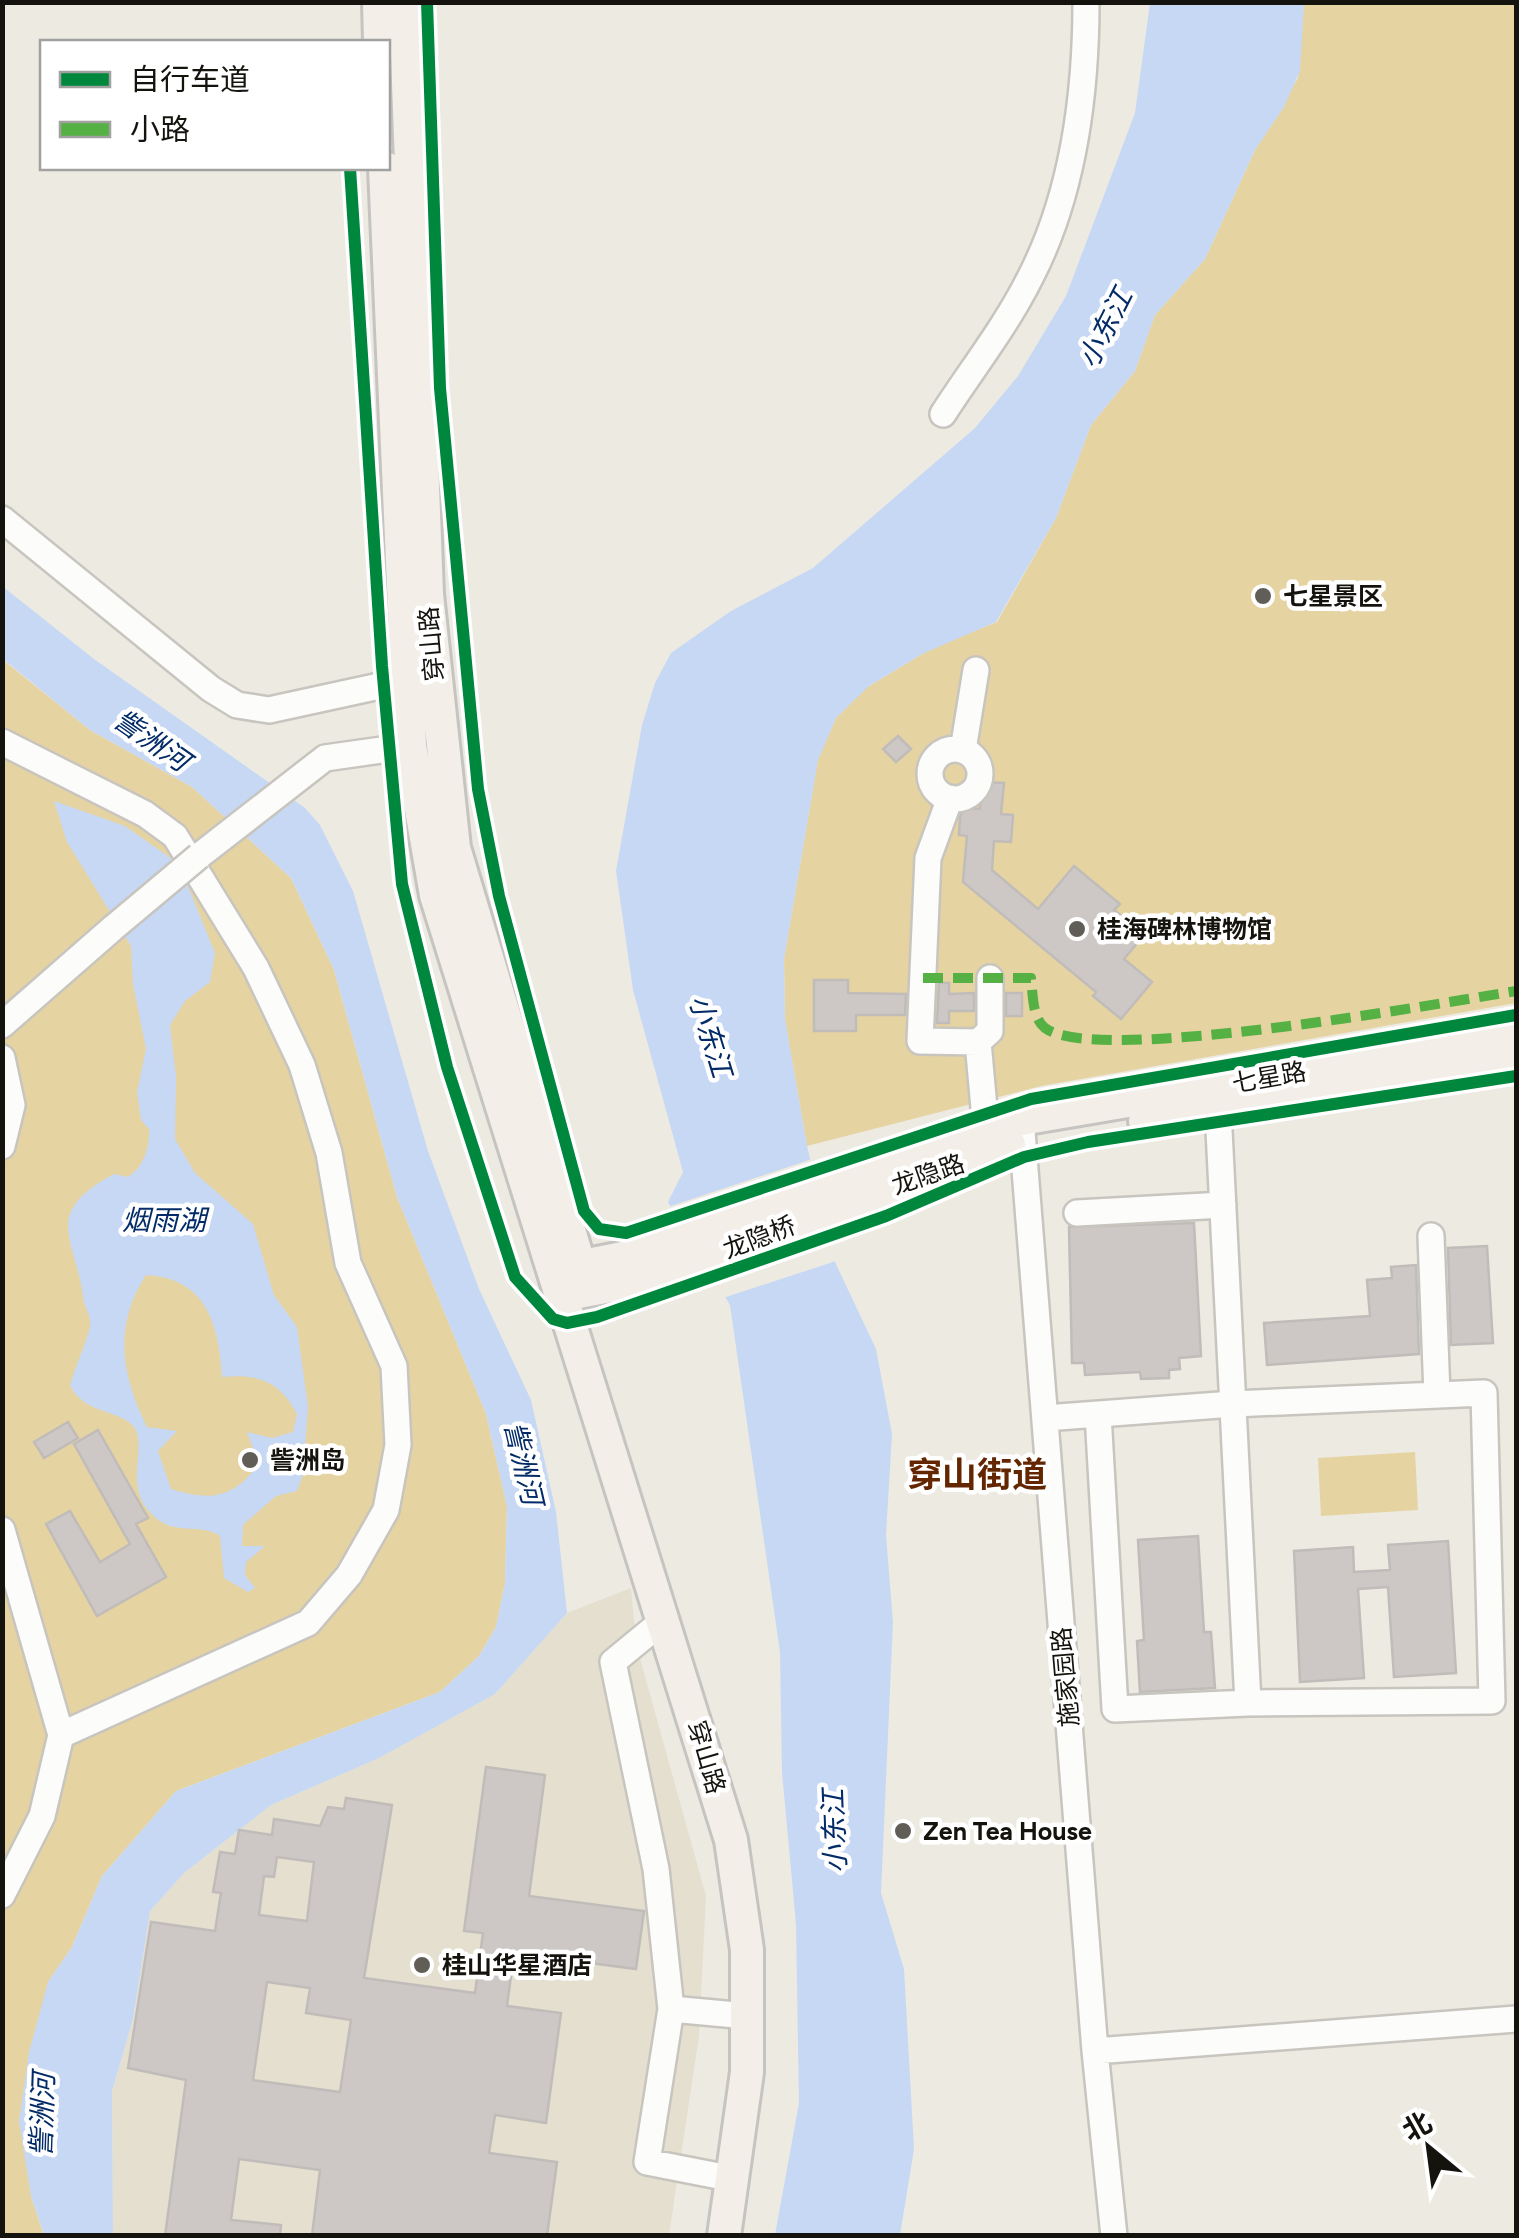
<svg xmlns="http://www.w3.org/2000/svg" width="1519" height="2238" font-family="Figtree,'Noto Sans SC',sans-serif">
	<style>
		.built { fill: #e4dfcf }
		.green { fill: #e6d3a2 }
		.water { fill: #c6d8f4; fill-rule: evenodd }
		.pier { fill: #edeae2 }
		.building { fill: #cdc8c6; stroke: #c0bcb9; stroke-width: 2.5; fill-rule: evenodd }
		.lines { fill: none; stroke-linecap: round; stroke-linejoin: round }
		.minor-casing { stroke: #c8c5bf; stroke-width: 30 }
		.major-casing { stroke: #c5c4c0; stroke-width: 38 }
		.minor { stroke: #fcfcfb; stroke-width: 25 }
		.major { stroke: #f3eee8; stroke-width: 32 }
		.minor-bridge-casing { stroke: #c8c5bf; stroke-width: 30; stroke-linecap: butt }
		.minor-bridge { stroke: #fcfcfb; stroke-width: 25 }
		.quiet { stroke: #55b144; stroke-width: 10; stroke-dasharray: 20 10; stroke-linecap: butt }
		.cycleway-casing { stroke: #fff; stroke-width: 19 }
		.cycleway { stroke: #00873e; stroke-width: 12 }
		.poi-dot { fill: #615e58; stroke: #fff; stroke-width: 4 }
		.labels { text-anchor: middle; stroke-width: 9; stroke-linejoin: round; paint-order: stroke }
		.poi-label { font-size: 25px; font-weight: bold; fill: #15130e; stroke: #fff; text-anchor: start }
		.street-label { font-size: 25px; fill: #15130e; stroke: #fff }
		.water-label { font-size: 28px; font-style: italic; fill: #022b67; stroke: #fff }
		.district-label { font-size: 35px; font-weight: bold; fill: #642601; stroke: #fff }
	</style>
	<rect width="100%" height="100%" fill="#edeae2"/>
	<!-- built -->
	<path class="built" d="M631,1588L636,1644L706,1896L699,2036L669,2235H113L112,2091L133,2019L150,1911L184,1873L271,1805L379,1758L495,1694L567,1613Z"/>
	<!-- green -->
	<path class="green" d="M1304,3H1516V1003L1041,1086L807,1146L785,1020L784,959L818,759L836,718L866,688L932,648L997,622L1056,518L1091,425L1135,371L1155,315L1205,259L1255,150L1298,78Z
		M2,659L90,730L192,787L291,878L334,970L397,1197L486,1414L507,1507L505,1583L496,1627L479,1656L440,1692L176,1791L102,1876L72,1947L48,1982L31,2196L44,2236L2,2235Z
		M1415,1452L1418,1510L1321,1516L1318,1458Z"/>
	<!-- water -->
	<path class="water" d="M1150,3H1304L1300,71L1284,107L1255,150L1205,259L1155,315L1135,371L1091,425L1056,518L996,622L922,654L869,686L836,718L818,760L784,959L785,1019L807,1146L834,1260L876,1349L892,1434L886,1535L893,1622L881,1893L904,1969L914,2149L900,2235H775L799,2103L796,1924L782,1772L780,1652L730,1305L668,1202L683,1172L633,990L616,871L642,725L655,683L671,653L731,611L813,568L975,428L1018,376L1066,296L1135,113Z
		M2,586L94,659L305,808L320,825L353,891L428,1151L479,1289L531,1400L556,1512L567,1613L495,1694L379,1758L271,1805L184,1873L150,1911L133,2019L112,2091L113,2235H44L31,2196L19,2121L29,2052L48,1982L72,1947L102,1876L176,1791L440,1692L479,1656L496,1627L505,1583L507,1507L486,1414L397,1197L334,970L291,878L192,787L90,730L3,659Z
		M54,801L125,826L179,864L215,953L210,982L185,1001L170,1025L176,1076L175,1139L195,1173L253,1224L274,1295L297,1327L308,1407L303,1475L297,1491L276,1496L243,1525L242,1546H265L246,1562L245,1575L255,1588L248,1592L224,1578L220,1536C204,1524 179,1534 160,1521C122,1494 144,1459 137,1433C130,1409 84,1417 70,1385C76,1365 85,1346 90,1327C92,1316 84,1307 83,1297C76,1238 40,1214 114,1174L128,1177C144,1167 150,1147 149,1129L141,1120L137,1092L146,1049L133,984L131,946L67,842ZM146,1275C206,1278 219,1324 222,1377C259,1374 280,1381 297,1414L293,1432L272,1438L247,1432L254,1451V1470C230,1500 206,1500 171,1489L158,1451L177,1431L147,1427C121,1374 113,1326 146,1275Z"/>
	<!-- pier -->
	<path class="pier" d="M815,1158L839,1260L720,1299L665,1208Z"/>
	<!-- building -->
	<path class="building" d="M898,736L911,749L896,762L883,749Z
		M982,782L1004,783L1001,814L1013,815L1011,842L994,841L992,870L1038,909L1074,866L1120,904L1114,910L1144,935L1124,959L1152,982L1121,1019L1093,996L1096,992L963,882L967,836L959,835L960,817L964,808L980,809Z
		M814,980H848V993L906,994L905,1015H856V1031H814Z
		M939,983H949V994L974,993V1011H949V1023H937Z
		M1006,993H1022V1016H1006Z
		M1194,1223L1201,1356L1179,1358L1180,1369L1169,1370V1378L1141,1379L1140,1372L1085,1375L1084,1363H1072L1069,1227Z
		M1487,1246L1493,1343L1451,1345L1448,1248Z
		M1416,1265L1419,1354L1267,1365L1264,1323L1370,1316L1367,1280L1392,1278L1391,1267Z
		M68,1422L78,1438L44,1458L34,1442Z
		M98,1430L148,1518L136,1524L166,1577L97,1616L46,1524L70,1511L100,1562L130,1544L74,1444Z
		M1198,1536L1204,1632H1211L1215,1688L1140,1692L1137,1641L1144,1640L1138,1540Z
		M1448,1541L1456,1673L1394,1677L1388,1587L1358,1589L1364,1678L1300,1682L1294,1551L1353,1547L1354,1572L1390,1570L1388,1545Z
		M486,1767L545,1775L529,1896L644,1911L636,1969L514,1953L507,2006L561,2013L546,2123L495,2115L489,2153L557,2162L547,2236H312L320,2170L239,2159L231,2220L281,2225L280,2236H165L186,2080L128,2068L151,1922L215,1931L221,1893L213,1892L220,1852L235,1854L239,1830L272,1835L274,1819L320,1826L328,1807L344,1809L346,1798L392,1805L364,1978L475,1993L483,1933L464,1931ZM277,1857L314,1862L307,1921L259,1915L264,1876L274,1877ZM267,1982L310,1988L306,2013L351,2020L340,2092L253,2080Z"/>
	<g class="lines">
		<!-- minor casing -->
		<g class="minor-casing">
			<path id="minor" d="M943,414C972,369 1006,326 1030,278C1073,195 1086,94 1086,2
				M2,519L211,689L237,705L269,710L407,680
				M2,742L145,814L175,836L256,968L302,1065L329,1153L348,1263L394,1366L398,1445L386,1510L349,1575L308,1623L61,1735
				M930 774a25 25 0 1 1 50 0a25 25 0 1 1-50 0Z
				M963,750L976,670
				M950,798L928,858L920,1041L978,1042L986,1130
				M199,856L325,758L410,746
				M2,1025L113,928
				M978,1042L990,1031V978
				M2,1058L12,1105L2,1146
				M1021,1119L1095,2051L1114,2236
				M1077,1213L1223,1205
				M1431,1236L1437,1395
				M1098,1414L1115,1709L1248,1703
				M1045,1418L1233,1404L1484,1393L1492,1701L1248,1703L1217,1091
				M2,1530L61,1735L42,1816L2,1895
				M664,1620L613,1662L656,1869L671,2009
				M1095,2051L1516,2019
				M734,2179L647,2162L671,2009L747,2016"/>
		</g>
		<!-- major casing -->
		<g class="major-casing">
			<path id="major" d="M379,2L380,42
				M405,2L427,594L454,848L587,1290
				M385,168L410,746L436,895L731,1840L747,1950V2072L724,2236
				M1145,1121L1516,1060
				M558,1271L638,1255L1021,1119L1516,1035
				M568,1294L646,1279L1009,1145"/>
		</g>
		<!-- minor -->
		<use href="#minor" class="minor"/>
		<!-- major -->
		<use href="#major" class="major"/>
		<!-- minor-bridge casing -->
		<g class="minor-bridge-casing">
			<path id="minor-bridge" d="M113,928L199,856"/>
		</g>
		<!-- minor-bridge -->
		<use href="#minor-bridge" class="minor-bridge"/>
		<!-- quiet -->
		<path class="quiet" d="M923,978H1031C1033,994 1032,1018 1045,1028C1095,1066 1441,1003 1516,991"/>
		<!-- cycleway casing -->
		<g class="cycleway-casing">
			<path id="cycleway" d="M427,2L440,388L478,789L499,896L584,1211L599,1229L626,1233L1031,1099L1516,1015
				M350,168L382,666L402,884L447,1067L515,1277L553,1319L567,1323L597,1317L886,1216L1024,1157L1088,1142L1516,1076"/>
		</g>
		<!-- cycleway -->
		<use href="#cycleway" class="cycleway"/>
	</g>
	<!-- markers -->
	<g class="poi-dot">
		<circle cx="1263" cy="596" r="10"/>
		<circle cx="1077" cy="929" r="10"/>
		<circle cx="250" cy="1460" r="10"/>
		<circle cx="903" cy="1831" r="10"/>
		<circle cx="422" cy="1965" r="10"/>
	</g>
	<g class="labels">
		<!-- poi labels -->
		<g class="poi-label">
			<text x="1283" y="605">七星景区</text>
			<text x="1097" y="938">桂海碑林博物馆</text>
			<text x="270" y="1469">訾洲岛</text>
			<text x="923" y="1840">Zen Tea House</text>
			<text x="442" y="1974">桂山华星酒店</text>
		</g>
		<!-- street labels -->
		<g class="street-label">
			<text transform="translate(431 644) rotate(-95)" y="9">穿山路</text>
			<text transform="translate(1269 1077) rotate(-10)" y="9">七星路</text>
			<text transform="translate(928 1174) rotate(-19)" y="9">龙隐路</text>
			<text transform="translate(759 1237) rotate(-21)" y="9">龙隐桥</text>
			<text transform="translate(1065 1677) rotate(-95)" y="9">施家园路</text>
			<text transform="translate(707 1757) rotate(74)" y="9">穿山路</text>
		</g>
		<!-- water labels -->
		<g class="water-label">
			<text transform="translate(1105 328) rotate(-63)" y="10">小东江</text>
			<text transform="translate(152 740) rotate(35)" y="10">訾洲河</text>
			<text transform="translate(711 1036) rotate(73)" y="10">小东江</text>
			<text x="164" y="1230">烟雨湖</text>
			<text transform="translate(524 1463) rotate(77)" y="10">訾洲河</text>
			<text transform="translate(834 1831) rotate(-92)" y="10">小东江</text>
			<text transform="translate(42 2115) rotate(-88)" y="10">訾洲河</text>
		</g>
		<!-- district labels -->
		<g class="district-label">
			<text x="977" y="1487">穿山街道</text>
		</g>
	</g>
	<!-- border -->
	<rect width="1519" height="2238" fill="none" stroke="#15130e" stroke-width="10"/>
	<!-- legend -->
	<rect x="40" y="40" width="350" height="130" fill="#ffffff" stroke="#a1a19f" stroke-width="2.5"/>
	<rect x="60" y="72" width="50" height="15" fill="#00873e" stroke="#a1a19f" stroke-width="2.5"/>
	<text x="130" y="90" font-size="30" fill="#15130e">自行车道</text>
	<rect x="60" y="122" width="50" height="15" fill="#55b144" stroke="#a1a19f" stroke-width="2.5"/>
	<text x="130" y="140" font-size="30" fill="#15130e">小路</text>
	<!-- north arrow -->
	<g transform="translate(1429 2148) rotate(331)" stroke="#ffffff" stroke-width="8" paint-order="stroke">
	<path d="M0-8L18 38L0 25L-18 38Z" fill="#15130e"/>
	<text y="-15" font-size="28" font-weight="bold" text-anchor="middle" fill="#15130e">北</text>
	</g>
</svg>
